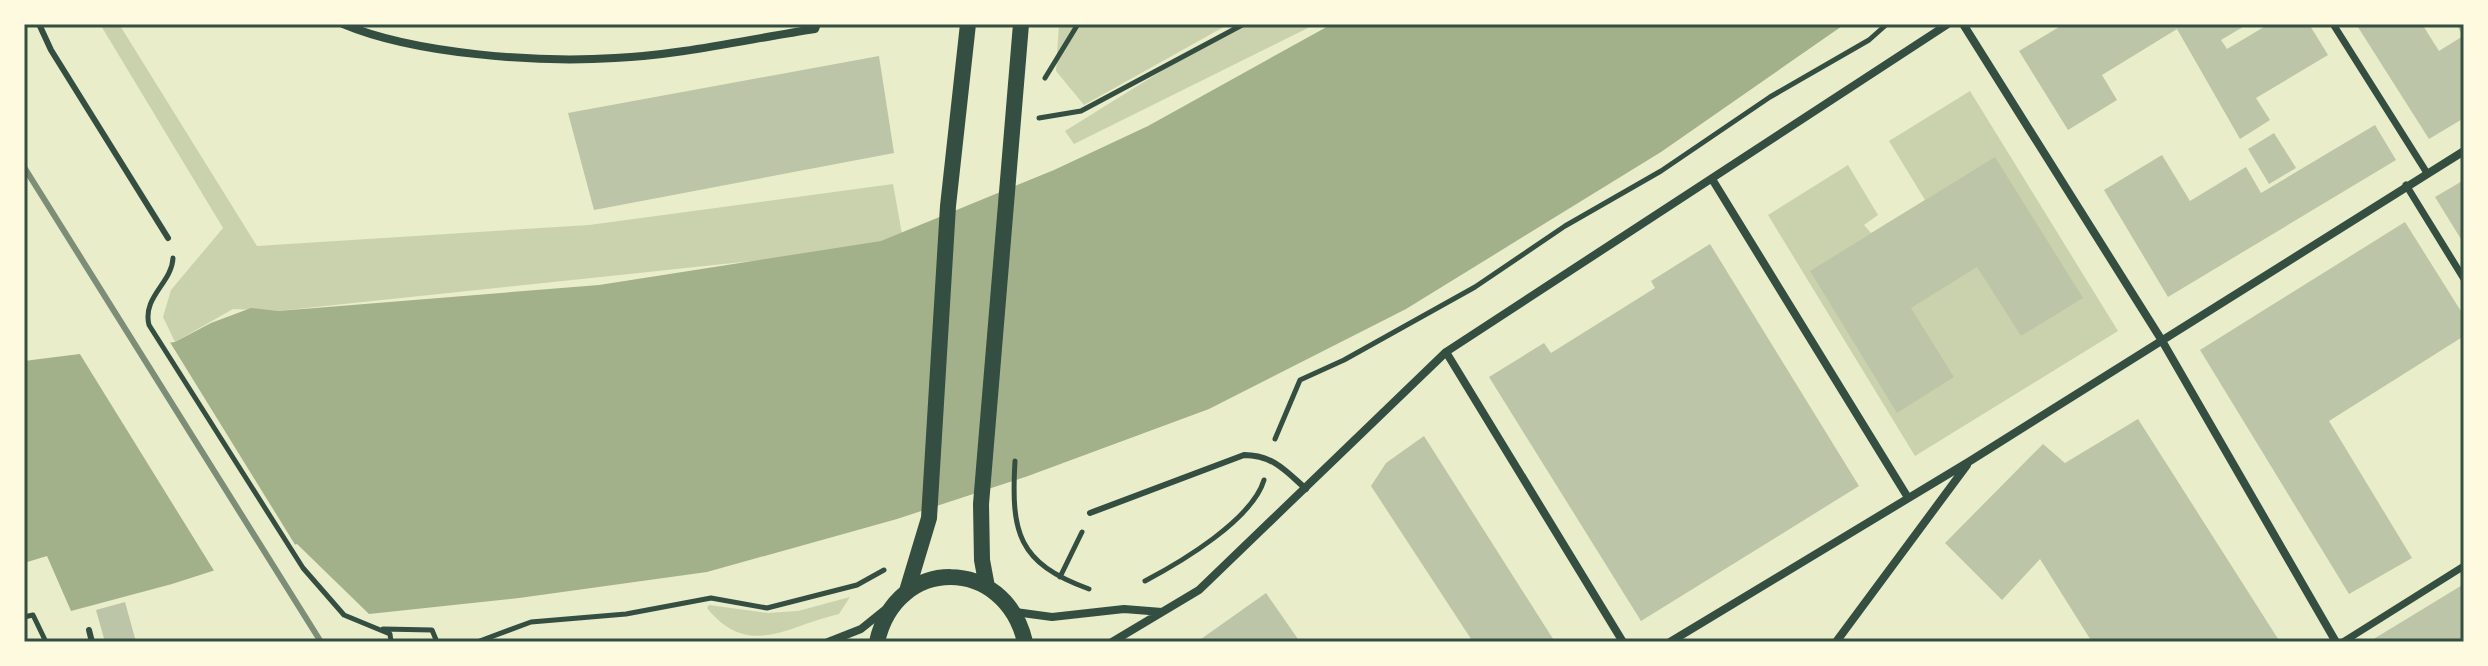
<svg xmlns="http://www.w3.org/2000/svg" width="2488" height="666" font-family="'Nunito Sans',sans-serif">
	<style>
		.green { fill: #cad2ad }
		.water { fill: #a3b18a }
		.pier { fill: #e9edc9 }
		.building { fill: #bcc5a7 }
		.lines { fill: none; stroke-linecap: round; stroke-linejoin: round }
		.path { stroke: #344e41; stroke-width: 5 }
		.service { stroke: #344e41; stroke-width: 6 }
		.pedestrian { stroke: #344e41; stroke-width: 7 }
		.minor { stroke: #344e41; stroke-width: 8 }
		.secondary { stroke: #344e41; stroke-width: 16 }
		.rail { stroke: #7c8e77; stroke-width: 6 }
		.neatline { fill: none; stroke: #344e41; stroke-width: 3 }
	</style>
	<rect width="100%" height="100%" fill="#e9edc9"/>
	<!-- green -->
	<path class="green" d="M100,24H119L257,246L589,225L893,184L904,245L278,311L233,309L175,342L163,317L171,290L223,228Z
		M1059,24H1229L1084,105L1056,71Z
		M1237,24H1316L1074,144L1065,131Z
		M1970,91L2118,331L1915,456L1768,215L1848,165L1878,215L1864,225L1871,233L1925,200L1889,141Z
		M850,597L839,614C789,625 749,660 707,608L709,605L768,613L798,611Z"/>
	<!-- water -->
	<path class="water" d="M1332,24H1845L1661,152L1406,309L1209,409L1028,476L897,519L707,572L519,598L369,614L297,544L172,584L71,611L47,556L24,563V361L175,342L211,323L251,308L278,311L599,285L881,241L1054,170L1148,126Z"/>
	<!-- pier -->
	<path class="pier" d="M168,339L299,551L296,548L216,574L78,351Z"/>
	<!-- building -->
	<path class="building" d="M2064,24H2248L2221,40L2227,49L2269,24H2309L2328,55L2256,98L2270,120L2240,139L2177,29L2102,75L2117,100L2068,130L2019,51Z
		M2356,24H2422L2439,51L2463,36L2456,24H2464V118L2429,139Z
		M879,56L894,153L594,210L568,113Z
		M2375,125L2396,160L2168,297L2104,190L2162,155L2190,201L2246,167L2261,193Z
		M2274,133L2296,168L2269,184L2248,149Z
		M1995,157L2083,298L2021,336L1977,267L1911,308L1954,377L1897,413L1810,271Z
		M2464,180V244L2435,197Z
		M2405,222L2464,316V336L2329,421L2412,558L2349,594L2200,350Z
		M1710,244L1859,486L1641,621L1489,377L1544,343L1551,353L1655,288L1651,281Z
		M2138,419L2280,642H2092L2040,559L2002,600L1945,543L2043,444L2065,463Z
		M1424,436L1555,642H1473L1371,486L1386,463Z
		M2464,584V642H2373L2372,640Z
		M1266,593L1300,642H1203L1201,639Z
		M125,602L136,642H105L96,610Z"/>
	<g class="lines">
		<!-- path -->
		<path class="path" d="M1045,78L1078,24
			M1039,118L1081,111L1244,24
			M173,258C172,283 142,297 149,325L303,568L344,615L390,634L391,642
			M1275,439L1300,380L1344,360L1475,287L1565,226L1661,171L1770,97L1869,40L1887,24
			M1015,461C1011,532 1017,563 1089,589
			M1060,577L1082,532
			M1145,581C1181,562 1252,520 1264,480
			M24,617L33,615L46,642
			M383,629L432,630L437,642
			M477,642L531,622L626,614L711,598L767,608L857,585L884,570"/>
		<!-- service -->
		<path class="service" d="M39,24L51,50L168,238
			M1090,513L1244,455C1273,455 1286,471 1306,489
			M89,630L92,642"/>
		<!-- pedestrian -->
		<path class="pedestrian" d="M2333,24L2427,173
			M2406,185L2464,279
			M2343,642L2464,566"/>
		<!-- minor -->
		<path class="minor" d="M343,24C414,54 537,63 615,58C681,55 749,39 815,29L817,24
			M1963,24L2161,339L2336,642
			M1712,179L1907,496
			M1446,352L1623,642
			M1015,612L1052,617L1124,609L1162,612
			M828,642L861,629L887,608
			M1112,642L1199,590L1446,352L1948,24
			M1670,642L1970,461L2464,151
			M1836,642L1967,465"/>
		<!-- secondary -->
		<path class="secondary" d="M987,587L982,560L981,504L1021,24
			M907,591L929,518L948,206L968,24
			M877,642C896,555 1005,556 1025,642"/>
		<!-- rail -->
		<path class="rail" d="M24,167L321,642"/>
	</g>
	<!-- border -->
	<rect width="2488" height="666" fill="none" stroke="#fefae0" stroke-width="52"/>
	<rect x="26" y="26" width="2436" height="614" class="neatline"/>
</svg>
